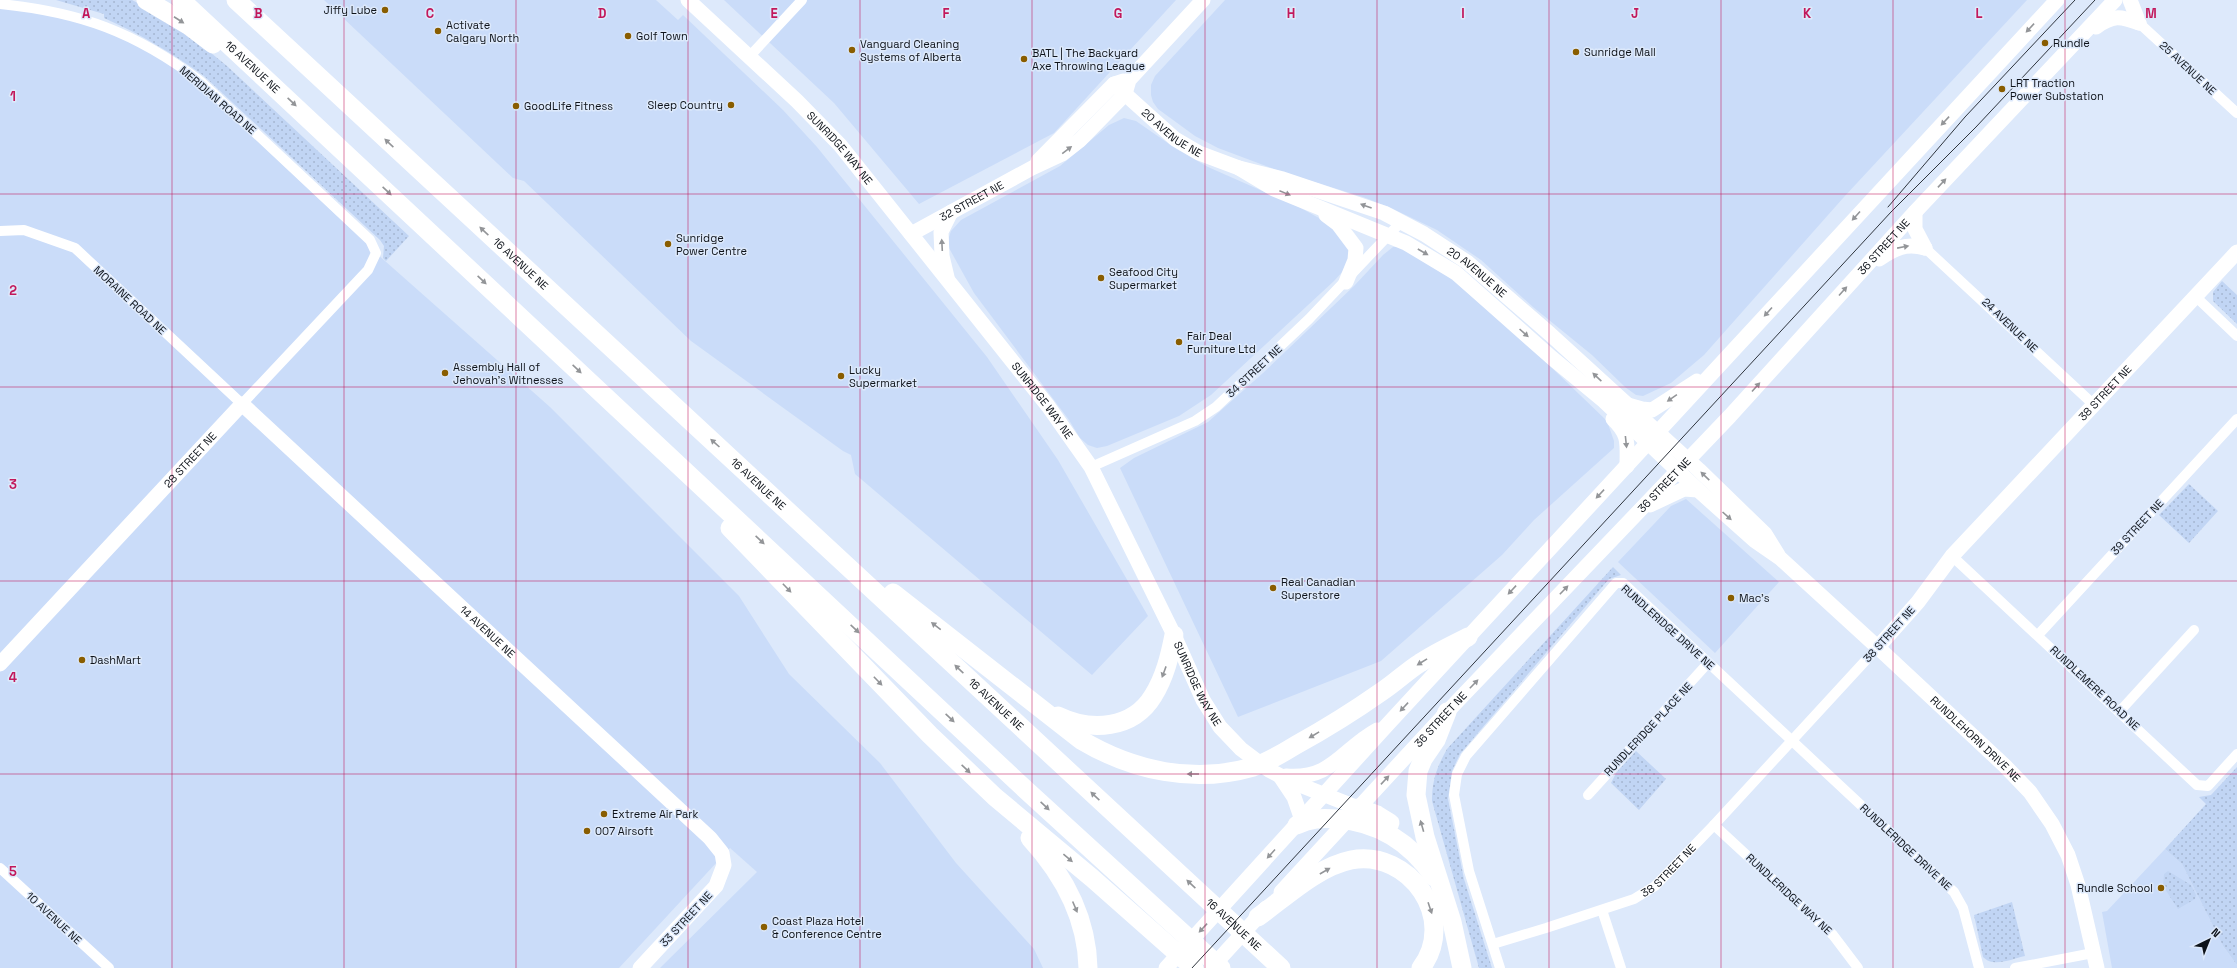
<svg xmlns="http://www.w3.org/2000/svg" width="2237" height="968" font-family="'Space Grotesk',sans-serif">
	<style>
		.built { fill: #cadcf9 }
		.grass { fill: url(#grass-dots) }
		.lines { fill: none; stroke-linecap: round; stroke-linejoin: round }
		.street { stroke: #fff; stroke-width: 10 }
		.secondary { stroke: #fff; stroke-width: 15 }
		.highway { stroke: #fff; stroke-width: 19 }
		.tram { stroke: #2f353e; stroke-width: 1 }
		.oneway { fill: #939598 }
		.grid { fill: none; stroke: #c2185b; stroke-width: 1; stroke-opacity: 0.55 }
		.poi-dot { fill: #895d00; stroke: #dde9fb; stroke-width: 1.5 }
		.labels { text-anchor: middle; stroke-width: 3; stroke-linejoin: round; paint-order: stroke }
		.poi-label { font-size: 11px; fill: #0e131a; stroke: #dde9fb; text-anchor: start }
		.street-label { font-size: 11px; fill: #0e131a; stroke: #dde9fb }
		.grid-label { font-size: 13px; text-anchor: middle; font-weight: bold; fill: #c2185b; stroke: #dde9fb; stroke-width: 3; stroke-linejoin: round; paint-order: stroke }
	</style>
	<defs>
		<pattern id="grass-dots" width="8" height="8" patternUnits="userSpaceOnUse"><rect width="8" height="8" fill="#c1d5f4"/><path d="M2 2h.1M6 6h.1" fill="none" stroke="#a5b6d1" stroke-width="1.8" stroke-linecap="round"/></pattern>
	</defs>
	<rect width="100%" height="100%" fill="#dde9fb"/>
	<!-- built -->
	<path class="built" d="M324,0H656L678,20L683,15L783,110L817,147L987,357L1058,460L1148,616L1092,675L855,474L851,455L843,451L691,341L524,181L513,178Z
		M724,0H1176L1054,133L919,204L834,103Z
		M1225,0H2027L1844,197L1704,355L1671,383L1643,396L1636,395L1625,387L1592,355L1533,307L1481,260L1437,230L1391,208L1363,197L1282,172L1218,148L1195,136L1158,109L1153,102L1151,95V85L1155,76Z
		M0,4L98,23L178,65L376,253L550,407L739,596L789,674L880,763L956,863L1034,949L1043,968H660L757,872L730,848L619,968H0Z
		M1124,118L1136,121L1175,148L1208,167L1299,207L1337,228L1352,250L1344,270L1334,281L1211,395L1179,416L1107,446L1097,448L1088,445L1080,438L1069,420L974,293L949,248V237L951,231L961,220L1060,166L1109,125Z
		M1393,247H1399L1436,266L1525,342L1607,421L1614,441V448L1534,520L1502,555L1381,661L1238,717L1120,468L1134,458L1208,422L1263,373L1354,286L1383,255Z
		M1686,499L1779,582L1715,653L1618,562L1671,506Z
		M2165,849L2182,864L2223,946L2237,965V968H2112L2102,912L2107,911Z"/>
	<!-- grass -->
	<path class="grass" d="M56,0H132L173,22L227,66L409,236L386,261L383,258L384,246L380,240L204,76C172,53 140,34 104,18V14Z
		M2222,281L2237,295V324L2213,301V292Z
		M2189,484L2218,511L2189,543L2159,515Z
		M1613,567L1621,575L1609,579L1460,754L1452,771L1448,799L1464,879L1492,968H1479L1432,801C1432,780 1437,767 1447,749Z
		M1636,751L1666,779L1639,810L1611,783L1616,773Z
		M2237,767V965L2223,946L2182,864L2165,849L2206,804L2199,797L2211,795Z
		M2168,871L2191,885L2196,895L2195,899L2178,909L2163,886L2164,874Z
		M2012,902L2025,956C2011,959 1994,968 1983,957L1974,915Z"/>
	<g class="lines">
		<!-- street -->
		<g class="street">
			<path d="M0,4C80,12 135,32 200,81L370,240L376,253L368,270L242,404L75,248L24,230L0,231"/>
			<path d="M2139,23L2237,113"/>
			<path d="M749,57L802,0"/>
			<path d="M1925,248L2093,404"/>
			<path d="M2195,296L2237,336"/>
			<path d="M1091,467L1195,421L1216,407L1309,319L1401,222"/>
			<path d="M1952,556L2197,785L2208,786L2237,754"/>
			<path d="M2038,635L2237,419"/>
			<path d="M2120,711L2194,630"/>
			<path d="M1588,795L1708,663"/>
			<path d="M1714,825L1833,935L1858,968"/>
			<path d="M0,868L109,968"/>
			<path d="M1602,910L1621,968"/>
			<path id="s1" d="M1493,944L1546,928L1634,899L1655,886L1714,825L1878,647"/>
			<path d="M1500,968L1469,871L1454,795L1457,774L1466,756L1616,583H1623L1954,892L1963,908L1979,968"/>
			<path d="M2015,968L2093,953"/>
		</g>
		<!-- secondary -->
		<g class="secondary">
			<path id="s2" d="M688,0L797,101L840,145L1048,406L1091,467L1174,635L1203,700L1220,727L1241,749L1269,770L1290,781L1358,808"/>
			<path d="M2130,0L2139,23"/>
			<path d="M2096,27C2113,15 2120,16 2139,23"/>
			<path id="s3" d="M1114,84L1175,139L1199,153L1239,168L1283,179L1384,213L1424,234L1467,262L1550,334L1699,470L1765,534L1778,555"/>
			<path d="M1038,161L1114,84L1123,81"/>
			<path id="s4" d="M1239,168L1274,189L1406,243L1456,273L1552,358L1604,401L1698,490L1754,540L1780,558L1886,655L2005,766L2030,792L2052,824L2068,855L2078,885L2097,968"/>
			<path d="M1915,212V229L1925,248"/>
			<path d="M1326,215L1338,224L1356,248L1355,260L1346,282"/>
			<path id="s5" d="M911,234L1032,168L1062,154L1080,140L1125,94L1129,80L1203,0"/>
			<path d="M1879,259C1895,248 1906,243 1925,248"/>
			<path d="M947,277L942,256L941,232L951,212"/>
			<path d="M1628,405L1642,409L1652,410L1697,381"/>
			<path d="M1613,419C1630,435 1627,444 1627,466"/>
			<path d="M1650,505L1684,489L1698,490"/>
			<path id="s6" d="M1878,647L1918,602L1952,556L2237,252"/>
			<path id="s7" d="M0,664L242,404L710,838L722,853L724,865L716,886L640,968"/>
			<path d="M1280,776L1294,797L1302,820"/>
			<path d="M1286,776C1332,780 1342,749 1377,730"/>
			<path id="s8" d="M1281,892L1447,712L1730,416L1915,212L2115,0"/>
			<path d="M1166,968L1388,724L2057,0"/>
			<path d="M1211,968L1266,908"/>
		</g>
		<!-- highway -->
		<g class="highway">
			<path d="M146,0L188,25L213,44"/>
			<path id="s9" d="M181,0L1026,790L1221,968"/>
			<path id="s10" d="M236,0L1281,968"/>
			<path d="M730,528L930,735L995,797L1092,878L1194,968"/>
			<path d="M893,593L1081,740C1133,771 1194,784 1253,767C1268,762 1283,753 1296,745C1325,729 1354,711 1381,692C1395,683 1407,671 1420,663C1435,653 1452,645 1468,637"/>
			<path d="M1447,712L1436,740L1423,759L1418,771L1416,795L1425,837L1452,922L1462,968"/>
			<path d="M1058,716C1091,732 1133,729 1153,696C1165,677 1170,655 1174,635"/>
			<path d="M1358,808L1377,815L1390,823"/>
			<path d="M1297,825C1310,818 1322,818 1337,819C1378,822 1411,843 1434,877"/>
			<path d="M1030,838C1063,874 1087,918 1088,968"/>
			<path d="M1258,917C1286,897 1317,867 1351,860C1410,849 1458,919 1421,968"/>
		</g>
		<!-- tram -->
		<path class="tram" d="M1888,207L1965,117L2075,0
			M1192,968L1891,212L1976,127L2095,0"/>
	</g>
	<!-- one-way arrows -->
	<defs><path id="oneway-solid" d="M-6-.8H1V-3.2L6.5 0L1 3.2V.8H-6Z"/></defs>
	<g class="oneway">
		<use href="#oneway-solid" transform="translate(179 20) rotate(33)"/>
		<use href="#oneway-solid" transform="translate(2030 28) rotate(133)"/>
		<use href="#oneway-solid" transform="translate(292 102) rotate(43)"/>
		<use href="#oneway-solid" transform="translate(1945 121) rotate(133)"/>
		<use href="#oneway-solid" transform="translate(389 143) rotate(-137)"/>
		<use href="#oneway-solid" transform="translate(1067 150) rotate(-37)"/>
		<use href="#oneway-solid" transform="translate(1942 183) rotate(-47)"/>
		<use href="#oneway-solid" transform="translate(387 191) rotate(43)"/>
		<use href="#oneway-solid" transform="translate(1285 193) rotate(22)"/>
		<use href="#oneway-solid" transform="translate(1366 206) rotate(-160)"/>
		<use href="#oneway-solid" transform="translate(1856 216) rotate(132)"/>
		<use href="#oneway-solid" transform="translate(484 231) rotate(-137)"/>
		<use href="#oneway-solid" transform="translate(942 245) rotate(-93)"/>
		<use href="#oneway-solid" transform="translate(1903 247) rotate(-11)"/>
		<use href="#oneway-solid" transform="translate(1423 252) rotate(30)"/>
		<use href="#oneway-solid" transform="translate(482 280) rotate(43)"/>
		<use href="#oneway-solid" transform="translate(1843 291) rotate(-48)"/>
		<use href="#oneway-solid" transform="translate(1768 312) rotate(132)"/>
		<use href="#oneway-solid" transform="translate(1524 333) rotate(42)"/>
		<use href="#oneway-solid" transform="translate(577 369) rotate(43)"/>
		<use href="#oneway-solid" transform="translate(1597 377) rotate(-137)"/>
		<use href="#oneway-solid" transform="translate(1756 387) rotate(-48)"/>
		<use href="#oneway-solid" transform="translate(1672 398) rotate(145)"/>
		<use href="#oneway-solid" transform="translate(1626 442) rotate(84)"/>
		<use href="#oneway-solid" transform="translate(715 443) rotate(-138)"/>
		<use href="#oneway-solid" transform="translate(1705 476) rotate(-136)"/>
		<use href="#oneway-solid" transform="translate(1600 494) rotate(133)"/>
		<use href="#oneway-solid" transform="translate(1727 516) rotate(42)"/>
		<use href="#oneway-solid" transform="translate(760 540) rotate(43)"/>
		<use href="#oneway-solid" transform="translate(787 588) rotate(46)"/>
		<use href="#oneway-solid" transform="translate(1512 590) rotate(133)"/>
		<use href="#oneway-solid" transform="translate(1564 590) rotate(-46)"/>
		<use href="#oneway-solid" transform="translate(936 626) rotate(-142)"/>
		<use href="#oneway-solid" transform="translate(855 629) rotate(43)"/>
		<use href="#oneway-solid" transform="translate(1422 662) rotate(148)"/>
		<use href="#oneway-solid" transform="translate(959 669) rotate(-137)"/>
		<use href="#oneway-solid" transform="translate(1164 672) rotate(110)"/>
		<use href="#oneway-solid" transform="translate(878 681) rotate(46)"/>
		<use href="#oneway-solid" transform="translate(1474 684) rotate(-46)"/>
		<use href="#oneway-solid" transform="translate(1404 707) rotate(133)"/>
		<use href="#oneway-solid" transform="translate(950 718) rotate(43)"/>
		<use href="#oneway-solid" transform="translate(1314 735) rotate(149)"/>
		<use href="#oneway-solid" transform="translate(966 769) rotate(43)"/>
		<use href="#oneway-solid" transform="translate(1193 774) rotate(-180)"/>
		<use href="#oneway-solid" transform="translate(1385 780) rotate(-47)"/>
		<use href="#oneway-solid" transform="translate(1095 796) rotate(-137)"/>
		<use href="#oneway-solid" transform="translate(1045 806) rotate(43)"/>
		<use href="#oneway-solid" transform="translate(1422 826) rotate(-106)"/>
		<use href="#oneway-solid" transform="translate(1271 854) rotate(132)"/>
		<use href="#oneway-solid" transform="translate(1068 858) rotate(40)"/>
		<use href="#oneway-solid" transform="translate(1325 871) rotate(-30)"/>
		<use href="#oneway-solid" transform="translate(1191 884) rotate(-137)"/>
		<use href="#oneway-solid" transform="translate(1075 907) rotate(67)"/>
		<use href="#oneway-solid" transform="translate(1430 908) rotate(71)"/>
		<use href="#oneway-solid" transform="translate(1203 928) rotate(133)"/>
	</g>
	<!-- grid -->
	<path class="grid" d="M172,0V968M344,0V968M516,0V968M688,0V968M860,0V968M1032,0V968M1205,0V968M1377,0V968M1549,0V968M1721,0V968M1893,0V968M2065,0V968M0,194H2237M0,387H2237M0,581H2237M0,774H2237"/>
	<!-- markers -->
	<g class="poi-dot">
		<circle cx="385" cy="10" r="4"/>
		<circle cx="438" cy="31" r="4"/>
		<circle cx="628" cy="36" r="4"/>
		<circle cx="2045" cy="43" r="4"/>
		<circle cx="852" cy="50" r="4"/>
		<circle cx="1576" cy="52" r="4"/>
		<circle cx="1024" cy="59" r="4"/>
		<circle cx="2002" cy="89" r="4"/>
		<circle cx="731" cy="105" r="4"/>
		<circle cx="516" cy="106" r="4"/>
		<circle cx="668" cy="244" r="4"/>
		<circle cx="1101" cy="278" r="4"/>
		<circle cx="1179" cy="342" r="4"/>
		<circle cx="445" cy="373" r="4"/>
		<circle cx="841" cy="376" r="4"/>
		<circle cx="1273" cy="588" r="4"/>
		<circle cx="1731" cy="598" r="4"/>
		<circle cx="82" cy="660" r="4"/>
		<circle cx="604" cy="814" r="4"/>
		<circle cx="587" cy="831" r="4"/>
		<circle cx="2161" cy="888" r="4"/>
		<circle cx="764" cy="927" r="4"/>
	</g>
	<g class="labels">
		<!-- poi labels -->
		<g class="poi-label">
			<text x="377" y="14" text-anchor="end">Jiffy Lube</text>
			<text x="446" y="29">Activate<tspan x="446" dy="13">Calgary North</tspan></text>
			<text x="636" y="40">Golf Town</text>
			<text x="2053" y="47">Rundle</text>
			<text x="860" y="48">Vanguard Cleaning<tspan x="860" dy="13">Systems of Alberta</tspan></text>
			<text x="1584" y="56">Sunridge Mall</text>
			<text x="1032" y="57">BATL | The Backyard<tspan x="1032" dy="13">Axe Throwing League</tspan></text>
			<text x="2010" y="87">LRT Traction<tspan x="2010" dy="13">Power Substation</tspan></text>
			<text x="723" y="109" text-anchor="end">Sleep Country</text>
			<text x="524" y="110">GoodLife Fitness</text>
			<text x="676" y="242">Sunridge<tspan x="676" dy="13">Power Centre</tspan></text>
			<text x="1109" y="276">Seafood City<tspan x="1109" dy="13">Supermarket</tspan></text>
			<text x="1187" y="340">Fair Deal<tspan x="1187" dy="13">Furniture Ltd</tspan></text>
			<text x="453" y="371">Assembly Hall of<tspan x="453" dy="13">Jehovah's Witnesses</tspan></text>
			<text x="849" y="374">Lucky<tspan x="849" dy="13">Supermarket</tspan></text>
			<text x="1281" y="586">Real Canadian<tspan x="1281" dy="13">Superstore</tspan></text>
			<text x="1739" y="602">Mac's</text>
			<text x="90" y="664">DashMart</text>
			<text x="612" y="818">Extreme Air Park</text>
			<text x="595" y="835">007 Airsoft</text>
			<text x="2153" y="892" text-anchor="end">Rundle School</text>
			<text x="772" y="925">Coast Plaza Hotel<tspan x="772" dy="13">&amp; Conference Centre</tspan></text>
		</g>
		<!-- street labels -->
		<g class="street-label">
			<text dy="4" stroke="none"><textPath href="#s9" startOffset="98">16 AVENUE NE</textPath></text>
			<text transform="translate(2188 68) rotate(43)" y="4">25 AVENUE NE</text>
			<text transform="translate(218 100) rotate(41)" y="4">MERIDIAN ROAD NE</text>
			<text dy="4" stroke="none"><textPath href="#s3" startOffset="76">20 AVENUE NE</textPath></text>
			<text dy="4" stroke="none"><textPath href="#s2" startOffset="212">SUNRIDGE WAY NE</textPath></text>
			<text dy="4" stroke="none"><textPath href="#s5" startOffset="69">32 STREET NE</textPath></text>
			<text dy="4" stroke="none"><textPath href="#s8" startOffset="883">36 STREET NE</textPath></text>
			<text dy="4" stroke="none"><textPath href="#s10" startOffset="388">16 AVENUE NE</textPath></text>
			<text dy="4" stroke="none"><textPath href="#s3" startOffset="415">20 AVENUE NE</textPath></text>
			<text transform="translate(130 300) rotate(43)" y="4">MORAINE ROAD NE</text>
			<text transform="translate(2010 325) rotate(44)" y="4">24 AVENUE NE</text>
			<text transform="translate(1254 371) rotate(-43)" y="4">34 STREET NE</text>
			<text dy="4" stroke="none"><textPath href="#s6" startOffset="341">38 STREET NE</textPath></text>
			<text dy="4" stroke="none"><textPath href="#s2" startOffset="536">SUNRIDGE WAY NE</textPath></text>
			<text dy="4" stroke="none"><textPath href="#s7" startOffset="279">28 STREET NE</textPath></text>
			<text dy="4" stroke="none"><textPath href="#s10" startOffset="712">16 AVENUE NE</textPath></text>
			<text dy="4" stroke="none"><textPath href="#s8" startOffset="559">36 STREET NE</textPath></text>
			<text transform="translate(2137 527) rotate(-47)" y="4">39 STREET NE</text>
			<text transform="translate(1668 627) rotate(42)" y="4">RUNDLERIDGE DRIVE NE</text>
			<text dy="4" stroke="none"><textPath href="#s7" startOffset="690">14 AVENUE NE</textPath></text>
			<text transform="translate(1889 634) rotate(-48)" y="4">38 STREET NE</text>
			<text dy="4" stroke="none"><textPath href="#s2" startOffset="860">SUNRIDGE WAY NE</textPath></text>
			<text transform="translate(2095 688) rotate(43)" y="4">RUNDLEMERE ROAD NE</text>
			<text dy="4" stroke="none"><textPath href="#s10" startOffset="1036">16 AVENUE NE</textPath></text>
			<text dy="4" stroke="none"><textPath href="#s8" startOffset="235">36 STREET NE</textPath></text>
			<text transform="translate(1648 729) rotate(-47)" y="4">RUNDLERIDGE PLACE NE</text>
			<text dy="4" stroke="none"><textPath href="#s4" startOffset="940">RUNDLEHORN DRIVE NE</textPath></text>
			<text transform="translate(1906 847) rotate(43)" y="4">RUNDLERIDGE DRIVE NE</text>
			<text dy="4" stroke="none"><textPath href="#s1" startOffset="193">38 STREET NE</textPath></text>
			<text transform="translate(1789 894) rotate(43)" y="4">RUNDLERIDGE WAY NE</text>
			<text transform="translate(54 918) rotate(43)" y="4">10 AVENUE NE</text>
			<text transform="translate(686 919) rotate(-47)" y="4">33 STREET NE</text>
			<text dy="4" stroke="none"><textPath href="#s10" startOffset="1360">16 AVENUE NE</textPath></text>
		</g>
	</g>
	<g class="grid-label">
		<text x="86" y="18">A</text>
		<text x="258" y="18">B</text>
		<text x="430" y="18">C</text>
		<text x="602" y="18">D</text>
		<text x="774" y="18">E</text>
		<text x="946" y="18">F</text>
		<text x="1118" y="18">G</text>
		<text x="1291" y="18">H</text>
		<text x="1463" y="18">I</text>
		<text x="1635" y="18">J</text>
		<text x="1807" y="18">K</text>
		<text x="1979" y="18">L</text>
		<text x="2151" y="18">M</text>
		<text x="13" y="101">1</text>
		<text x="13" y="295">2</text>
		<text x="13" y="489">3</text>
		<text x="13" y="682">4</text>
		<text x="13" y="876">5</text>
	</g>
	<!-- north arrow -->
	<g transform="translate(2209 940) rotate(43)" stroke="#dde9fb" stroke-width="3" paint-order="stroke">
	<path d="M0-3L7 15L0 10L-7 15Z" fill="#0e131a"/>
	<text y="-6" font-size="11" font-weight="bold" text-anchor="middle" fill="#0e131a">N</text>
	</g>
</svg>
